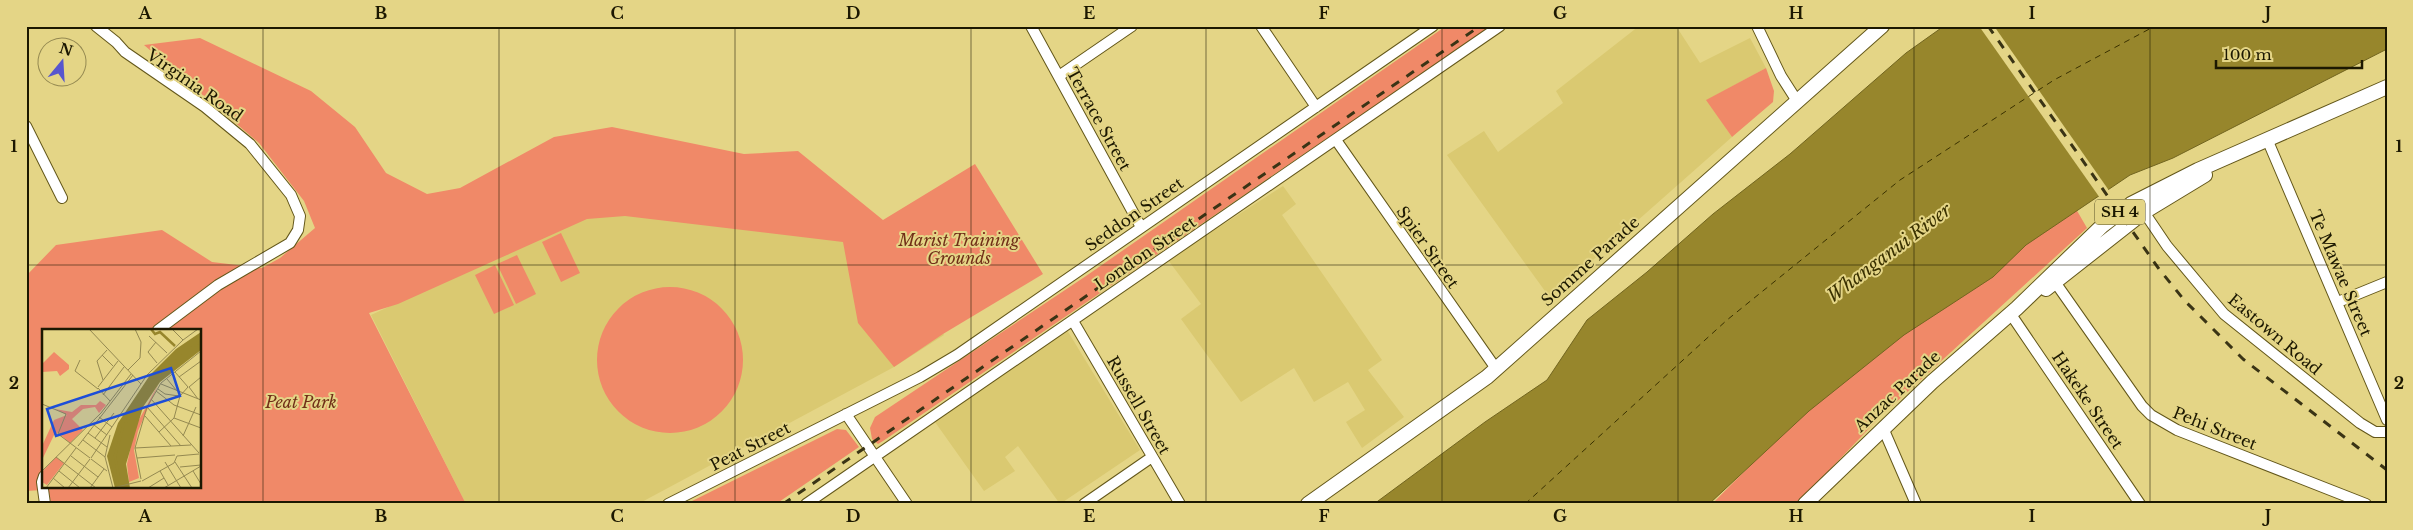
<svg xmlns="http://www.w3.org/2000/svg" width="2413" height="530" font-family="'Libre Baskerville',serif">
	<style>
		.built { fill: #dac971 }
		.green { fill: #f08968 }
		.water { fill: #97862c; stroke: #72651f }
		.pier { fill: #e4d586 }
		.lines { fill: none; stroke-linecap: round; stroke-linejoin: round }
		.ferry { stroke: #3a3100; stroke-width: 1; stroke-dasharray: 6 5; stroke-linecap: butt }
		.minor-casing { stroke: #63571a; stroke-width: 12 }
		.major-casing { stroke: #63571a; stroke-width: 16 }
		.minor { stroke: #fff; stroke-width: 10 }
		.major { stroke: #fff; stroke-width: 14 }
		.rail { stroke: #3a3415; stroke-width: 3; stroke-dasharray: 9 9; stroke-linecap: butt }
		.grid { fill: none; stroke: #1c1801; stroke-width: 1; stroke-opacity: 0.55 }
		.labels { text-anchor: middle; stroke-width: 4; stroke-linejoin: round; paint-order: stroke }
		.shield { fill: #e4d586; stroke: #585129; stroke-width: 1 }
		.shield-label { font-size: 15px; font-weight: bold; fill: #1c1801 }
		.street-label { font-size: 16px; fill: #1c1801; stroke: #e4d586 }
		.park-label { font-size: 16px; font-style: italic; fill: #712f18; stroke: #e4d586 }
		.water-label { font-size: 18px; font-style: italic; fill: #3a3100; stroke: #e4d586 }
		.inset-river { fill: none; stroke: #97862c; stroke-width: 2.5 }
		.inset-road { fill: none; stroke: #948951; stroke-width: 1 }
		.view { fill: #1d4ed8; fill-opacity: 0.15; stroke: #1d4ed8; stroke-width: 2.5 }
		.inset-edge { fill: none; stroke: #1c1801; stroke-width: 2.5 }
		.neatline { fill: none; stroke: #1c1801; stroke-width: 2 }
		.grid-label { font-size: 16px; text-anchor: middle; font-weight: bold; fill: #1c1801 }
	</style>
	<rect width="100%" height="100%" fill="#e4d586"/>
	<!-- built -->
	<path class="built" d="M1639,26H1676L1700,63L1750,38L1766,68L1707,100L1732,137L1550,298L1447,155L1484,131L1498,152L1563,103L1556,91Z
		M1283,186L1296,204L1282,215L1382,360L1368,370L1404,417L1362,448L1346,422L1365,410L1348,382L1314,402L1294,368L1241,402L1181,319L1201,304L1168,260Z
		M596,211L876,224L944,335L894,367L638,504H466L371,315Z
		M1067,330L1140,450L1060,504L1018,446L1005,457L1015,471L984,491L935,422Z"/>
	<!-- green -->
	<path class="green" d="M1446,26H1492L883,441L878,444L872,439L870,428L875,417L1086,276Z
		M200,38L311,91L355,127L386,173L427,194L460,188L554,137L612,127L744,154L798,151L883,220L975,164L1043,274L943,334L894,367L858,323L843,242L625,216L587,219L398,304L369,313L466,504H51L48,486H200V330H44V484L43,490L26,491V276L56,245L162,230L212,262L262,268L280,258L315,228L304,201L259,143L144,45Z
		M1766,68L1774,91L1773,102L1732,137L1706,100Z
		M2076,209L2087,228L1881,416L1797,504H1712L1828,387L1957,289Z
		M561,233L580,273L561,282L542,242Z
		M517,255L536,294L516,304L497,264Z
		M495,265L514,305L494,314L475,275Z
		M597 360a73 73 0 1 1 146 0a73 73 0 1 1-146 0Z
		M837,429L846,430L859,447L776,504H686Z"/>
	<!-- water -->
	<path class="water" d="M1944,26H2387V49L2173,158L2130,175L2026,245L1993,277L1904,335L1809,411L1709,504H1374L1485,422L1547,380L1587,320L1647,272L1713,214L1790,154L1906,53Z"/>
	<!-- pier -->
	<path class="pier" d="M1979,26H1994L2110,192L2100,198Z"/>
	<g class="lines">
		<!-- ferry -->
		<path class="ferry" d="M1525,504L1727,320L1900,180L2054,80L2155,26"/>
		<!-- minor casing -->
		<g class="minor-casing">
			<path id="minor" d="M96,26L116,42L125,52L205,107L250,144L291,195L300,216L298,230L290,243L218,285L158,330
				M1031,26L1141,227
				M1261,26L1316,107
				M1757,26L1781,76L1797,101
				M1059,76L1132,26
				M26,126L62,198
				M2267,139L2387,420
				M1336,140L1497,370
				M2144,212L2167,246L2224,314L2360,423L2375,432H2387
				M2055,282L2142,406L2151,415L2177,430L2366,504
				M2338,302L2387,282
				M2010,313L2140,504
				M1073,321L1180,504
				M846,414L907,504
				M1883,428L1916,504
				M44,476L42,482L45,504
				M668,504L920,377L957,355L1433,26
				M806,504L1500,26
				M1084,504L1152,457"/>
		</g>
		<!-- major casing -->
		<g class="major-casing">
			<path id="major" d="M2046,289L2144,212L2205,175
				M1308,504L1487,377L1882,26
				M1805,504L1932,382L2017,308L2102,226L2131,204L2198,170L2387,87"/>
		</g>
		<!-- minor -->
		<use href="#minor" class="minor"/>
		<!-- major -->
		<use href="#major" class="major"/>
		<!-- rail -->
		<path class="rail" d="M1988,26L2159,269L2185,301L2243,359L2387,470
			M783,504L1480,26"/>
	</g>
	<!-- grid -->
	<path class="grid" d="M263,26V504M499,26V504M735,26V504M971,26V504M1206,26V504M1442,26V504M1678,26V504M1914,26V504M2150,26V504M26,265H2387"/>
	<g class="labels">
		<!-- shield labels -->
		<rect class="shield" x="2095" y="199.5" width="50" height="25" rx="4"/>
		<g class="shield-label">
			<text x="2120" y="217">SH 4</text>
		</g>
		<!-- street labels -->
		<g class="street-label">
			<text transform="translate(195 85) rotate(35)" y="6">Virginia Road</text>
			<text transform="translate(1099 119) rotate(61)" y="6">Terrace Street</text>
			<text transform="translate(1134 214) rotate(-35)" y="6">Seddon Street</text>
			<text transform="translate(1428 247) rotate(55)" y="6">Spier Street</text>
			<text transform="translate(1145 253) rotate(-34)" y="6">London Street</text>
			<text transform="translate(1590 261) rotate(-42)" y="6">Somme Parade</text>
			<text transform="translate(2341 273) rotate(67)" y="6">Te Mawae Street</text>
			<text transform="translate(2275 334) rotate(40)" y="6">Eastown Road</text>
			<text transform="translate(1897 391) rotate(-43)" y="6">Anzac Parade</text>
			<text transform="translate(2088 400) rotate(56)" y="6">Hakeke Street</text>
			<text transform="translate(1139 405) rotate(60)" y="6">Russell Street</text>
			<text transform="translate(2215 428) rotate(22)" y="6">Pehi Street</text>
			<text transform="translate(750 446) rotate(-27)" y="6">Peat Street</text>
		</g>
		<!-- park labels -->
		<g class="park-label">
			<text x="959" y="246">Marist Training<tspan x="959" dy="18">Grounds</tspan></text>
			<text x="301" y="408">Peat Park</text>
		</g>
		<!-- water labels -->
		<g class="water-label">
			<text transform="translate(1889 253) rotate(-37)" y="6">Whanganui River</text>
		</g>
	</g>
	<!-- overview -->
	<g transform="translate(42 329)">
		<rect width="159" height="159" fill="#e4d586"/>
		<path d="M12,23L27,36V40L18,47L15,42L0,43V35ZM116,56L96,102L92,121L97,149L87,153L85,135L93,98ZM58,72L64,76L57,84L53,78L41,80L30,90L41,101L28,114L16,104L12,106L0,131V117L12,91L25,86L13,80L30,83L39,76H54ZM14,128L22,134L5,156L0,153V143Z" fill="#f08968"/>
		<path d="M159,3V21L118,53L101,78L84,135L88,159H73L65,127L76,94L108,46L134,20Z" fill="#97862c"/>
		<path class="inset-river" d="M109,0L113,5L118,3L133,17M78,155L73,127L81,98L112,50L159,11"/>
		<path class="inset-road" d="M47,0L99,55M130,0L141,11L156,0M107,7L125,24M114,13L106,23L115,34M60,26L71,37M38,31L33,42L56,60M86,41L98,29L99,13L93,0M133,43L146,58M137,48L159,32M125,50L135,62M61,51L55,32L65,21M119,55L159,71M56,58L76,32M147,58L159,48M147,58L156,70M56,59L68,72M116,60L123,65L137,67M114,62L132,76L159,86M61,66L82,38M109,70L157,124M0,75L24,85L16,105L48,129M105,78L139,117M103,87L129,117M57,88L70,98M132,89L159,99M52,96L65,106M117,103L132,89L138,67L146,58M46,104L65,118M68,106L63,128L71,159M141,107L154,78M53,109L72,84M41,111L63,128M36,117L91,46M93,119L149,116M29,127L56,148M14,128L54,159M49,129L105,46L141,11M95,129L133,126M49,130L65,142M123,133L139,159M133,133L150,159M138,138L159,136M0,142L59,84L89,45M17,142L38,159M118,142L126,156M151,142L159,155M11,149L23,159M99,150L93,119L105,78L119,54L159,22M100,152L132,134L135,127L157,125M4,159L34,119M26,159L48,130M48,159L62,140M71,159L99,152M106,159L122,149M122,159L159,137"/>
		<path class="view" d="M129,39L138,67L14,107L5,80Z"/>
		<rect width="159" height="159" class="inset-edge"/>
	</g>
	<!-- border -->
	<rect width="2413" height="530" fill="none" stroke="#e4d586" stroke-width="55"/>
	<!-- north arrow -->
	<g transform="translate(62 62) rotate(18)"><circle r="24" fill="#e4d586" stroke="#948951"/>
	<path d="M0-4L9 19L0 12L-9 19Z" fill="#5756ce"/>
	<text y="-8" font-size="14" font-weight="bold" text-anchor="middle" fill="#1c1801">N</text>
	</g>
	<!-- scale -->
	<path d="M2216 60v8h146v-8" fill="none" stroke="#1c1801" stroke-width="2.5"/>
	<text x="2223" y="60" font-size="15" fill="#1c1801" stroke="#e4d586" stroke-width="4" paint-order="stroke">100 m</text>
	<rect x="28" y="28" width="2358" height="474" class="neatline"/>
	<g class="grid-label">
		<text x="145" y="19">A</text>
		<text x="381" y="19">B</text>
		<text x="617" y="19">C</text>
		<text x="853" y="19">D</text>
		<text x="1089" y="19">E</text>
		<text x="1324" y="19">F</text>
		<text x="1560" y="19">G</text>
		<text x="1796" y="19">H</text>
		<text x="2032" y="19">I</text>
		<text x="2268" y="19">J</text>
		<text x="14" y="152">1</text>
		<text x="2399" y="152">1</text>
		<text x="14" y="389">2</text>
		<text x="2399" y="389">2</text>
		<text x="145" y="522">A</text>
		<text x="381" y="522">B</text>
		<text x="617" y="522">C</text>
		<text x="853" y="522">D</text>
		<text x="1089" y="522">E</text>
		<text x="1324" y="522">F</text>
		<text x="1560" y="522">G</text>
		<text x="1796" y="522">H</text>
		<text x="2032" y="522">I</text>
		<text x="2268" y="522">J</text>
	</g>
</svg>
